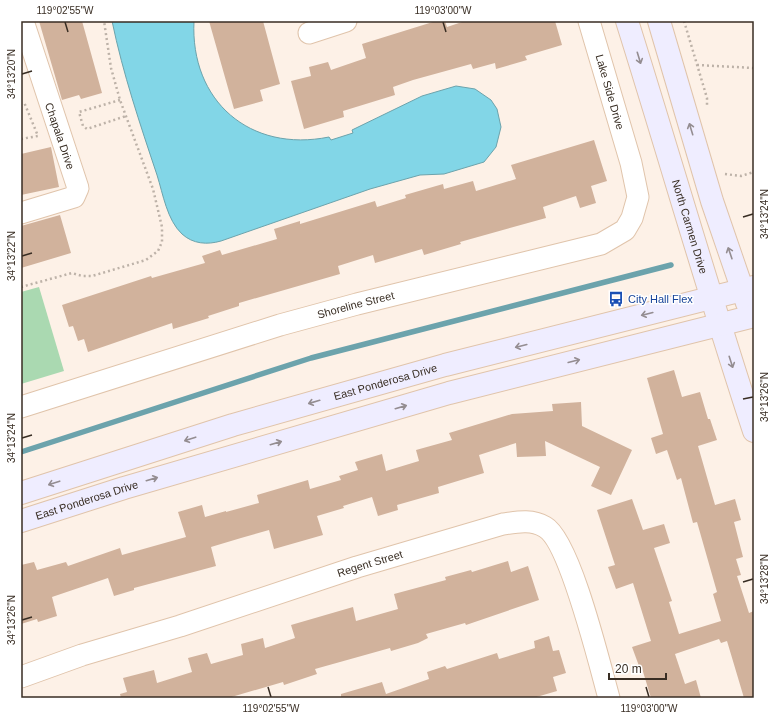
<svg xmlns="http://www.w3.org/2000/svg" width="775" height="719" font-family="Arial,sans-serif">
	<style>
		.green { fill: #aad9b1 }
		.water { fill: #82d6e7; stroke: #6ca3ac }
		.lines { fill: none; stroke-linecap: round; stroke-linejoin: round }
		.stream { stroke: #6ca3ac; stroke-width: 5.5 }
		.building { fill: #d1b29c }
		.street-casing { stroke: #e0c4ab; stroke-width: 23 }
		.secondary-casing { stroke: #e0c4ab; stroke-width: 24 }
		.path { stroke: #bdb2a8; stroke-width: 2.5; stroke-dasharray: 2 3; stroke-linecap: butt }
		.street { stroke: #fff; stroke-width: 21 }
		.secondary { stroke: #efedff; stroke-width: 22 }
		.oneway { stroke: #948d91 }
		.ticks { fill: none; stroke: #382d23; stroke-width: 1.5 }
		.labels { text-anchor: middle; stroke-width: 3; stroke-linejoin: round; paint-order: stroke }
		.street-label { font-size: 11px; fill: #382d23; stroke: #fff }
		.transit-label { font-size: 11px; fill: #164399; stroke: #fff; text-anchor: start }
		.neatline { fill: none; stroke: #382d23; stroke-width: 1.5 }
		.ticks-label { font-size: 10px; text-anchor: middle; fill: #382d23 }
	</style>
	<rect width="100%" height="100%" fill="#fdf1e7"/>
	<!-- green -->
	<path class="green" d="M39,287L64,371L21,384V292Z"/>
	<!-- water -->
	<path class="water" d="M112,21H194C190,101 250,153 329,137L331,140L353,133L352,130L422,96L456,86L475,89L491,100L497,109L501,127L496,147L484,162L444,174L420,175L370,189L221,241C207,245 193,244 182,234C167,220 163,194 157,175C140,124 123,74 112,21Z"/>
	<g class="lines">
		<!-- stream -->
		<path class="stream" d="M21,452L311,358L671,265"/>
	</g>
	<!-- building -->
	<path class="building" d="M39,21H82L102,93L81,99L79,95L62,100Z
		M209,21H263L280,84L260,90L263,101L234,109Z
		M436,21H445L447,27L465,21H555L562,45L525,56L527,60L496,69L495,63L473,69L471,64L413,80L393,87L395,95L343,111L344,117L304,129L291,81L311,76L309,67L328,62L331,70L366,58L362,44Z
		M594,140L607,181L591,186L596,203L580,208L576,196L543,207L546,218L460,242L461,244L424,255L422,249L375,263L373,255L338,266L340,274L239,303V306L208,316L209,318L173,329L172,323L88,352L84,339L78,341L73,326L69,327L62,305L151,276L152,278L205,263L202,256L220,250L222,255L277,239L274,229L300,221V224L375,201L377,207L406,198L405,195L443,184L444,189L473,181L476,191L516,179L511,165Z
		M51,147L59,187L21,195V154Z
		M60,215L71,253L21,268V226Z
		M674,370L682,397L700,392L708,419H710L717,440L698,446L715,505L735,499L741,520L734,522L743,557L736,559L741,575L737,576L749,613L754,611V698H744L727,641L721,643L719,639L675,654L685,684L696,680L701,698H651L641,665L639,666L632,647L651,641L633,583L616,589L608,567L615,565L597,510L632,499L643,530L664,524L670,543L654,548L672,601L669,602L679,634L721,621L713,594L717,592L697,522L693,523L681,478L677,480L667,450L656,454L651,438L663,434L647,378Z
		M581,402L582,426L632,450L611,495L591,486L600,467L545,441L546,456L517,457L516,443L479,455L484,473L438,487L439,493L397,505L398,510L378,516L372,497L343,506L344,508L317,516L323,535L274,549L269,530L241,538L211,547L216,566L134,588V590L114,596L108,578L52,597L57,616L38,622L37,619L21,624V565L34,562L37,570L66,562L68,566L120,548L122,555L186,537L178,512L202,505L205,517L226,511V512L259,503L257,495L308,480L310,489L341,480L339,476L358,470L355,462L382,454L386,471L419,461L416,450L452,440L449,433L512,414L553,411L552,404Z
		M508,561L511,572L528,566L539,600L466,625L465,623L426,634L428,638L418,643L391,651L390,648L315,669L317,674L284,685L283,682L228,698H121L120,694L127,692L123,678L154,670L157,683L192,672L188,658L207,653L211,664L243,655L241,644L263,638L265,648L295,638L291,625L353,607L356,621L398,609L394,594L446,580L445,577L471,570L472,572Z
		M549,636L553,651L559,650L566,673L553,677L557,691L533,698H341V694L382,682L386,694L429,679L427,672L445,666L447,669L497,653L499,659L535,648L534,641Z"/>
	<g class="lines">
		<!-- street casing -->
		<g class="street-casing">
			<g id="street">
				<path d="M309,33L346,21"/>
				<path d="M21,213L74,197L78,188L23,21"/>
				<path id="s1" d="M21,407L280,325L357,304L601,244L625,230L632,218L638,197L631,163L589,21"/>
				<path id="s2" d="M21,677L82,655L180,626L357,567L503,524C517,522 532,519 545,527C570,541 600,666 609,698"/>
			</g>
		</g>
		<!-- secondary casing -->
		<g class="secondary-casing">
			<g id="secondary">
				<path id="s3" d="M627,21C670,158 709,295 754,431"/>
				<path d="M659,21L712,201L747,303"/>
				<path id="s4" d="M21,493L233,425L445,365L754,287"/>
				<path id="s5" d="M21,521L124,488L449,393L754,316"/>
			</g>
		</g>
		<!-- path -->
		<path class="path" d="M684,21L707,98V107
			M697,65L754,68
			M120,100L79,112L83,126L87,129L126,116
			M21,139L38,136L24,102
			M725,174L741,176L754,172
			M21,287L72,273L82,276H92L146,260L158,251L162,242V227L153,189L120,100L111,68L104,21"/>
		<!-- street -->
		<use href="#street" class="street"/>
		<!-- secondary -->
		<use href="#secondary" class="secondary"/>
	</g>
	<!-- one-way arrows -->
	<defs><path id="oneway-shaft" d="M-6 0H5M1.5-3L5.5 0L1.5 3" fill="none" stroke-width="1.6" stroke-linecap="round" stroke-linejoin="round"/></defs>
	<g class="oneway">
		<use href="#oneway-shaft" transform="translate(639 58) rotate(73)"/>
		<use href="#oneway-shaft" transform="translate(691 129) rotate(-107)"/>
		<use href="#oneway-shaft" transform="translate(730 253) rotate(-109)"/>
		<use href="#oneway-shaft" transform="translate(647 314) rotate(166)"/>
		<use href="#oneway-shaft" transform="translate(521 346) rotate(166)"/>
		<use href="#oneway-shaft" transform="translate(574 361) rotate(-14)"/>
		<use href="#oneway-shaft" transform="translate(731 362) rotate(72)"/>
		<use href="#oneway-shaft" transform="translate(314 402) rotate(164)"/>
		<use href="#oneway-shaft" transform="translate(401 407) rotate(-16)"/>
		<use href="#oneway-shaft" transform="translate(190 439) rotate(162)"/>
		<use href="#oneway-shaft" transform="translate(276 443) rotate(-16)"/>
		<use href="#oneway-shaft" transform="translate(152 479) rotate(-16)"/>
		<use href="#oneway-shaft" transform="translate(54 483) rotate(162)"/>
	</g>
	<!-- ticks -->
	<path class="ticks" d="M65,22L68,32M443,22L446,32M22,74L32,71M743,217L753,214M22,256L32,253M743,399L753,397M22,438L32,435M743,582L753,579M22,620L32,617M268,687L271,697M646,687L649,697"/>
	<!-- icons -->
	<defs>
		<g id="bus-bare" transform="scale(1.2)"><path d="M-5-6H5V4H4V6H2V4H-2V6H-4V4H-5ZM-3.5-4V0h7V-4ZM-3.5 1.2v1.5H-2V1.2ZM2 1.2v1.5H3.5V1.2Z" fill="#1a4fb4" stroke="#fff" stroke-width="2.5" paint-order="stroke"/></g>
	</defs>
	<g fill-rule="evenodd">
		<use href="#bus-bare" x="616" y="299"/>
	</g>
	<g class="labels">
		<!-- street labels -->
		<g class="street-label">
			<text transform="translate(610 92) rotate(74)" y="4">Lake Side Drive</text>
			<text transform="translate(60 136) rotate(71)" y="4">Chapala Drive</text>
			<text dy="4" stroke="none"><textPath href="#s3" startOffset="215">North Carmen Drive</textPath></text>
			<text dy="4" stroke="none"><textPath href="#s1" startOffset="350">Shoreline Street</textPath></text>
			<text dy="4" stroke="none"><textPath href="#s4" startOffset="381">East Ponderosa Drive</textPath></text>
			<text dy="4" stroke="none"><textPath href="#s5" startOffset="69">East Ponderosa Drive</textPath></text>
			<text dy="4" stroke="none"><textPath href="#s2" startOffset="367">Regent Street</textPath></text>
		</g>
		<!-- transit labels -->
		<g class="transit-label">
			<text x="628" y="303">City Hall Flex</text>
		</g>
	</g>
	<!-- border -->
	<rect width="775" height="719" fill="none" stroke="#ffffff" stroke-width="44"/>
	<!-- scale -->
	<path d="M609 673v6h57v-6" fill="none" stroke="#382d23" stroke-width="2"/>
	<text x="615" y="673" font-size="12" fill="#382d23" stroke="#ffffff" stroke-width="3" paint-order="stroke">20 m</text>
	<rect x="22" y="22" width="731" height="675" class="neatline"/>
	<g class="ticks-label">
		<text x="65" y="14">119°02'55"W</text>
		<text x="443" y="14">119°03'00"W</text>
		<text transform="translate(11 74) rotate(-90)" y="4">34°13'20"N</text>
		<text transform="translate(764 214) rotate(-90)" y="4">34°13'24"N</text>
		<text transform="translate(11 256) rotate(-90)" y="4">34°13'22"N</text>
		<text transform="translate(764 397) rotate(-90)" y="4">34°13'26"N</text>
		<text transform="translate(11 438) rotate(-90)" y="4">34°13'24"N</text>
		<text transform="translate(764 579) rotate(-90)" y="4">34°13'28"N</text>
		<text transform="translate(11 620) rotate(-90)" y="4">34°13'26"N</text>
		<text x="271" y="712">119°02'55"W</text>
		<text x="649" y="712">119°03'00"W</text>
	</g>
</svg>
